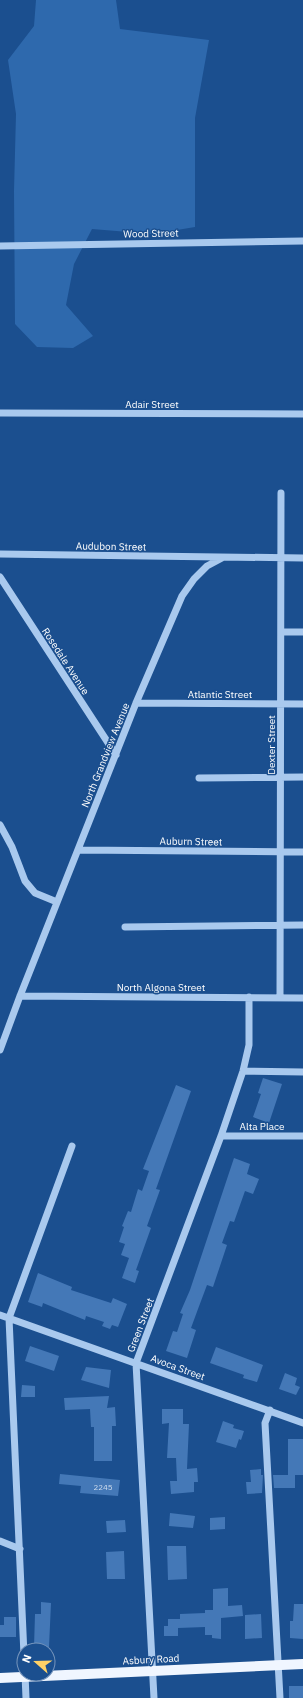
<svg xmlns="http://www.w3.org/2000/svg" width="303" height="1698" font-family="'IBM Plex Sans',sans-serif">
	<style>
		.green { fill: #2e69ad }
		.building { fill: #4478b7 }
		.lines { fill: none; stroke-linecap: round; stroke-linejoin: round }
		.minor { stroke: #a9c9ee; stroke-width: 7 }
		.major { stroke: #f0f6ff; stroke-width: 10 }
		.labels { text-anchor: middle; stroke-width: 3; stroke-linejoin: round; paint-order: stroke }
		.number-label { font-size: 8px; fill: #d0dded }
		.street-label { font-size: 10px; fill: #fff; stroke: #1b4f8f }
	</style>
	<rect width="100%" height="100%" fill="#1b4f8f"/>
	<!-- green -->
	<path class="green" d="M36,0H116L120,29L209,40L195,118V227L153,234L92,229L74,264L66,305L93,336L73,348L37,347L15,324L14,191L16,114L8,60L34,26Z"/>
	<!-- building -->
	<path class="building" d="M263,1078L282,1084L269,1123L253,1117L261,1094L258,1093Z
		M176,1085L191,1091L156,1189L160,1190L147,1226L151,1228L136,1270L139,1271L135,1283L122,1278L129,1258L121,1255L125,1244L119,1242L124,1227L122,1226L128,1211L131,1212L138,1189L142,1191L149,1171L143,1169Z
		M234,1158L250,1164L247,1174L259,1179L253,1194L245,1191L234,1222L230,1221L222,1243L227,1245L213,1287L207,1285L198,1309L191,1328L196,1330L187,1358L166,1351L173,1331L177,1332L183,1314L180,1313L190,1290Z
		M38,1273L72,1287L71,1290L111,1303L113,1298L127,1304L118,1327L112,1325L110,1329L102,1326L104,1322L86,1316L85,1320L43,1303L42,1307L28,1302Z
		M30,1346L59,1356L54,1371L25,1361Z
		M216,1347L263,1365L257,1382L243,1378L244,1375L210,1363Z
		M86,1367L111,1370L109,1388L81,1380Z
		M285,1373L297,1378L295,1385L300,1387L296,1395L279,1389Z
		M22,1385L35,1386V1397H21Z
		M109,1396L107,1408L115,1407L116,1426H112V1461H94V1427H91L90,1409L65,1410L64,1398Z
		M162,1409H183V1424H189L187,1469L197,1468L198,1482H194V1492L171,1494L170,1481H177L176,1458H167L169,1423L162,1424Z
		M223,1421L234,1425L233,1428L244,1431L241,1440L239,1439L236,1448L216,1442Z
		M288,1439H303V1475H288Z
		M261,1469V1475H263L262,1493L247,1494L246,1482H251L250,1470Z
		M60,1474L120,1480L118,1496L80,1493L81,1486L59,1484Z
		M273,1475H295V1488H274Z
		M170,1513L195,1516L193,1528L169,1526Z
		M225,1517V1529L210,1530V1518Z
		M125,1520L126,1532L107,1533L106,1521Z
		M167,1546H186L187,1579L168,1580Z
		M124,1551L125,1579H107L106,1552Z
		M228,1588V1606L242,1605L243,1616L221,1618V1639L212,1638V1635H205V1627L178,1628V1636H164V1626H168V1619H180V1614L205,1613V1610H213V1589Z
		M41,1602L51,1603L49,1647H34L35,1614H41Z
		M294,1604H303V1639L290,1638V1621H293Z
		M261,1614L262,1638L245,1639V1615Z
		M4,1617H16V1637H0V1625H4Z
		M289,1686H303V1698H289Z"/>
	<g class="lines">
		<!-- minor -->
		<path class="minor" d="M0,246L303,241
			M0,413L303,414
			M0,554L303,558
			M0,577L116,755
			M281,632H303
			M136,703L303,704
			M199,778L303,777
			M0,825L12,847L25,881L35,893L57,902
			M78,850L303,852
			M125,927L303,925
			M20,996L303,998
			M280,997L281,493
			M0,1050L20,996L136,703L182,596L194,579L207,566L222,558
			M243,1071L303,1072
			M221,1136H303
			M0,1315L303,1423
			M270,1410L265,1423L280,1698
			M0,1541L20,1549
			M24,1655L9,1318L72,1146
			M25,1674L26,1698
			M154,1698L136,1363L221,1136L243,1071L249,1045V997"/>
		<!-- major -->
		<path class="major" d="M0,1678L303,1664"/>
	</g>
	<g class="labels">
		<!-- number labels -->
		<g class="number-label">
			<text x="103" y="1490">2245</text>
		</g>
		<!-- street labels -->
		<g class="street-label">
			<text transform="translate(151 233) rotate(-1)" y="4">Wood Street</text>
			<text x="152" y="408">Adair Street</text>
			<text transform="translate(111 546) rotate(1)" y="4">Audubon Street</text>
			<text transform="translate(66 661) rotate(57)" y="4">Rosedale Avenue</text>
			<text x="220" y="698">Atlantic Street</text>
			<text transform="translate(271 745) rotate(-90)" y="4">Dexter Street</text>
			<text transform="translate(105 755) rotate(-68)" y="4">North Grandview Avenue</text>
			<text transform="translate(191 841) rotate(1)" y="4">Auburn Street</text>
			<text x="161" y="991">North Algona Street</text>
			<text x="262" y="1130">Alta Place</text>
			<text transform="translate(140 1325) rotate(-69)" y="4">Green Street</text>
			<text transform="translate(178 1367) rotate(20)" y="4">Avoca Street</text>
			<text transform="translate(151 1659) rotate(-3)" y="4">Asbury Road</text>
		</g>
	</g>
	<!-- north arrow -->
	<g transform="translate(36 1662) rotate(290)"><circle r="19" fill="#1b4f8f" stroke="#7695bc"/>
	<path d="M0-3L7 15L0 10L-7 15Z" fill="#ffd166"/>
	<text y="-6" font-size="11" font-weight="bold" text-anchor="middle" fill="#ffffff">N</text>
	</g>
</svg>
